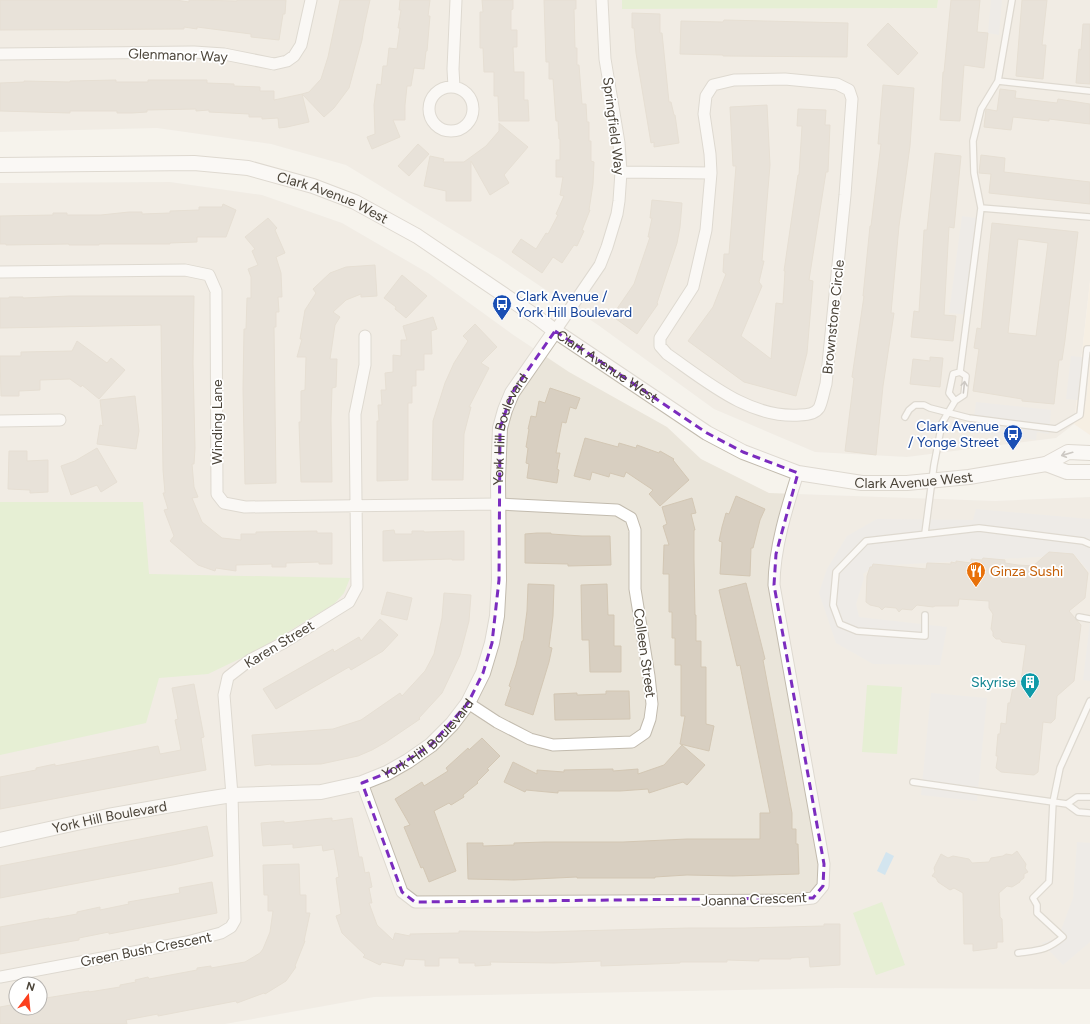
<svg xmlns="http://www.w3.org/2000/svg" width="1090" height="1024" font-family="Figtree,sans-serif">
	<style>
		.residential { fill: #eae5da; fill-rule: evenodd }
		.commercial { fill: #f7ead8 }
		.green { fill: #d2eab5 }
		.parking { fill: #e5e3e0 }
		.water { fill: #a9d4f2 }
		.building { fill: #d8cfc1; stroke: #d3c7b4; fill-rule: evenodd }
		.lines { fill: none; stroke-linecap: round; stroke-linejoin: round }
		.service-casing { stroke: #c2bbae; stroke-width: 8 }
		.minor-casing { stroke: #c2bbae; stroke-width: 13 }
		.tertiary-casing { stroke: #c2bbae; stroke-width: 16 }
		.service { stroke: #fff; stroke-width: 5.5 }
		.minor { stroke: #fff; stroke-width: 11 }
		.tertiary { stroke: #fff; stroke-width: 14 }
		.oneway { stroke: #9c9892 }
		.marked { fill: none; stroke: #7b2cbf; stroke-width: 3; stroke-dasharray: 8 5; stroke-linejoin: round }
		.labels { text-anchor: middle; stroke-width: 3.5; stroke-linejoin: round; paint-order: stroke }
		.street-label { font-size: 14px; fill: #4b4439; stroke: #fff }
		.transit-label { font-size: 14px; fill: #164399; stroke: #fff; text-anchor: start }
		.food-label { font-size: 14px; fill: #c56008; stroke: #fff; text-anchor: start }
		.culture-label { font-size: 14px; fill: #0d838f; stroke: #fff; text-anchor: end }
	</style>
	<rect width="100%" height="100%" fill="#f6f3ec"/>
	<!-- residential -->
	<path class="residential" d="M0,0H622V9L937,8L938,0H1090V281L1074,424L1056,438L907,457L815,452L714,409L598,325L500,259L346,165L271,144L157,128L0,132Z
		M170,182L262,195L342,223L428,273L512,334L569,372L667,427L701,459L769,493L995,501L1090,497V989L841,988L374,997L225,1024H0V183ZM16,984H40V1008H16Z"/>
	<!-- commercial -->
	<path class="commercial" d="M1090,281V435L1074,424Z"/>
	<!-- green -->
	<path class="green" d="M622,0H938L937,8L622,9Z
		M0,502H143L149,574L350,578L344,593L334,604L256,651L208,674L159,678L146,723L0,755Z
		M867,685L902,687L897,754L862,752Z
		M882,902L905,965L876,975L853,913Z"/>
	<!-- parking -->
	<path class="parking" d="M991,0H1002L999,35L988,33Z
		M962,216L983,219L971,315L949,313Z
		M1071,356L1090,358L1086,401L1066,399Z
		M976,402L1051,410L1049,434L1037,432L1036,440L972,433Z
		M976,509L1090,519V573L1075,555L874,566L863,574L864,578L856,604L859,617L947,627L940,665L873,664L836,643L819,593L827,569L847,536L877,519L973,520Z
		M1090,622V681L1083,680Z
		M931,693L987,698L977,801L921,795Z
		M1077,842L1090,843V942L1063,965L1042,943L1058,938L1073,898Z"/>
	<!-- water -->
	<path class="water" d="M886,852L894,856L885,875L877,871Z"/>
	<!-- building -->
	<path class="building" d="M0,0H176L189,2V0L237,1V0H286L285,14H283L279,40L251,37V34L197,27V29L184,27V29L0,30Z
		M340,0H370L364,27L362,40L349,88L334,108L324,117L302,94L309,92L321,79L328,57Z
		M400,0H430L428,16H430L427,51H426L424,69L414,68L411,86H407L405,105V120H393L400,137L372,149L367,137L375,134L374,105L377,84L381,85L383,66H387L389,48L397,49L400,28H398L401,10H399Z
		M482,0H513V9L511,10V30H517V47H513L514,72H524V100H528L529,121H499L498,96H494V72H484L483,48H480V12H483Z
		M544,0H576V9H574L575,48H577V65H579L582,104H586L587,122H589V141H591V161L594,162L593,184L589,210H590L582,230L584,231L577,246L574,245L562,263L553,257L542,273L512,252L521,239L536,249L546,233L548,234L558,215L556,214L564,196L560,195L563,177H556V160H560V139H559L558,121H556L553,79H549V62H546Z
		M951,0H980L977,32L988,33L984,68L964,65L960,121L940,120L943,72H944Z
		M1022,0H1047L1042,45H1046L1043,79L1016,76Z
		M632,13L660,14V33H662L669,102H671L674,115H675L679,143L654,147V142L651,143L636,53L634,28H632Z
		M724,20L848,23L847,57L723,56V55L680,54L681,21L723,22Z
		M888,23L918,53L898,75L867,45Z
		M1083,24H1090V84L1076,83L1079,49L1081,50Z
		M116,80V82H148V80H207V83L234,84V86L260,87V91H274V100L302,94L309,122L287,127L279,128L278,118L262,119V117H249V114L209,112V110L196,111V109L147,110V112L132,113H117V111H70V113L0,111V83L24,82V81L70,82V81Z
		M883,85L914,88L910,146L899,226L891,313H894L883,386L876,455L845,451L854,378L852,377L864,296H863L870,226H871L881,144H878Z
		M1000,89L1016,91L1015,98L1057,103L1058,99L1090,104V124L1049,119V121L1013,117L1011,130L984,127L986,109L997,111Z
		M767,105L770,165L762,261H764L759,282L762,286L741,336L771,359L776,303L783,304L785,271H784L798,175H799L802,126H797L798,109L826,110L825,125H830L828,172H826L809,280L813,281L807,353L796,396L744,382L688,341L713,307L726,274L723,272L724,254H729L736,166H733L730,107Z
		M499,123L528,147L504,175L509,183L490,195L471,161V201H446V191L424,186L430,156L444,159L443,162H464L486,146L499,131Z
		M418,144L429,154L409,176L398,166Z
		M935,153L961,156L954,228L949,227L944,315L956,316L953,341L911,337L914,311L919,312L924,230H927Z
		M981,155L1005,158L1004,172L1090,182V204L989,193L991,174L979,173Z
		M652,200L682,203L680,227L677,243L657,303L658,304L637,334L612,316L634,284L650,237H648L652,218H650Z
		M223,204L236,210L226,237H197V242L170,243V244H99V245H69V244L6,245V244H0V216L53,215V213H67V215H101L129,212H142V214L170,213V211L199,210V207H222Z
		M268,218L277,228L275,230L285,253L276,257L281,273L282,297H278L279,312H276V327H274L276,483L245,484L243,389L244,329H246L247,298H251V277L248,269L258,265L252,251L255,249L245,237Z
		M992,223L1078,232L1065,340L1062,360H1059L1054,404L1022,401V399L973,391L979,349L974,348L977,328L981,329ZM1018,239L1048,243L1036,336L1008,333Z
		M375,265L377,296L361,297V294L346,300L333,312L340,317L335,325L330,359H337L336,387L332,388L331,419L332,482H301L299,422H301V391L305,390L306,357H297L302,339H300L305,310L316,293L313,289L330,273L346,267Z
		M402,275L427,296L406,318L395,309L396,307L384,298Z
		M69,296H194L193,363L195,448L194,464H192L194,487L198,497L192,498L202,522L222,538L241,540V534H256V532L317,531V533H332V564H319V562L286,563V567H272V564L236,565V571L216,568L215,571L198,565L170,541L174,536L164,510L168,509L163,493H165L163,470L161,325L0,328V298H9V297H23V298Z
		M433,317L437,329L431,331L432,354H424V370H416V386H412V403H408V480L377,481V421H379L378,405H382L381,390H386L385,373L393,372V355L401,356V340H407L403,326Z
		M475,324L497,347L481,363L489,368L469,407H471L464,434L463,480H432L433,421L445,383L454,363L468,341L463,336Z
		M77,341L107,363L111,358L125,370L99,399L82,385L81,387L70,379L40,380V390L19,391V396H1L0,356H21V352L72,351Z
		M930,357L943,358L940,387L910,384L913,359L930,361Z
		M550,388L580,398L576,409L570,407L566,423L562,422L556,453H560L557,469L559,470L557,483L527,478L529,464L526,463L528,448L526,447L529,429H528L531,416L536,417L539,401L545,403Z
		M135,396L139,431L136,449L97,444L100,425L103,426L100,400Z
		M585,438L618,447L619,443L636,448L637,445L659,453L660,451L674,459L673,460L689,480L660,506L649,494L653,490L626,472L624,477L610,473L609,477L592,472L590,480L574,476Z
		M97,448L117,482L101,492L97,485L71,495L61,466L75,461Z
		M9,451H27V461L48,460V492L30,493V490L8,489Z
		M736,496L765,509L760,520L753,548H751L750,576L720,574L722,542L719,541L722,527L726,513L729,514Z
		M692,498L696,513L691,514L695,530H694V560L695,615H696V641H701V667H706V724L714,726L709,751L680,744L685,716H681V665H675V638H672V612H669V574H663L664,545H669L663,526L667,524L662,507Z
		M394,530L395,534H412V531H424V532L464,531V560H452V559L383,561V531Z
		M537,533H551V534L582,536H610L611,565L568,566V564L525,563V534Z
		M1049,552L1073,554L1088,573L1085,598L1069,611L1081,625L1074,681L1057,696L1055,719L1051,723L1043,722L1038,772L1034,775L1001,772L996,768L998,756H996L998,734H1000L1001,723L1006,724L1008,703H1010L1014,681H1021L1026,645L1002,642L1000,639H996L993,636V632L991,629L993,614L989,608V601L959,599L958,606H935L933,607L917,605L912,610L902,609L899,612L896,608L885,607L882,610L879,607L870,605L866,602L867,576L870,567H872L873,564L926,569L927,563L951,564V562L956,563V561L971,563V559L982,560L983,558L1005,560V563L1018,565L1033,566Z
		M746,583L765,659L763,660L792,813V829H796V844H798L799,874L733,876L687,875L655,877V878H577V877L514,880L468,879L467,843H483V846L514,845V843L545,842H623L687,839H760V813H770L740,665L737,666L719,590Z
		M528,584L554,585L553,616L549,647L552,648L549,662L533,715L505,705L511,687L509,686L516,665L522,641H523L527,611Z
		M607,584L608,615H614V646H621V672H590L589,640H582L581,585Z
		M387,592L412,598L407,620L381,614Z
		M444,593L471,595L469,621L460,655L442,693L419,718L420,719L386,742L372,750L358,756L321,764L271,765V764L255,766L252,735L333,729L361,720L400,693L402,696L425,671L434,654L442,618Z
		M380,619L398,635L383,651L351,670L349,667L276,709L263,689L333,649L334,652L359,637L361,641Z
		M194,684L204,737L201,738L206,770L0,809V777L36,770V768L55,764V766L158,746L160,754L181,750L175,720L178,719L172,688Z
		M606,691H629L630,719L555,720L554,694L577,693V695L606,694Z
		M482,738L500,756L487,769L489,770L477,782L478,783L463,795L464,797L451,805L449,803L434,811L456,871L429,882L423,867L421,868L404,827L410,825L395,799L422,782L424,786L448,771L446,768L468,748L469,750Z
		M682,745L705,765L687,785L683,782L649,793L648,789L620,791H558V793L526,790L525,792L504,782L513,762L537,774V770L564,772V770L613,769V771L638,769V774L664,765Z
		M332,818V821L352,818L359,857H362L365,873L369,872L372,887L369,888L372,903H369L377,925L393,940L395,933L410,936V934L459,933V931L537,932L689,928H744L824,926V924H840V965L810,967L809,957L791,958V959H759V961L727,960V962H680V963L601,966V961L554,963L490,962L491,965L475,966V963H459V958H439V966H425V960L405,959L403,966L382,962L380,965L363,957L365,955L342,933L336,916L341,914L336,878L339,877L334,849L323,851L322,845L293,848V844L263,846L261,823L284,821V823Z
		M207,826L213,856L173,865L0,898V866Z
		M1017,851L1026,864L1025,868L1028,872L1024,874V878L1020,881V882L1012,887L1007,886L999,893L1000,917L1002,919L1003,942H997V948L973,951V944H964L963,893L954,888L950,890L938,882L936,878L932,876L935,872L934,868L941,854L948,858L953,856L969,859L972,863L989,862L991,858L1003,856L1006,854L1012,855Z
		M299,864L300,895H306V913H310L304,941H305L295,966L296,967L286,981L265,994L264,993L237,1003L236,1001L158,1016V1014L126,1020L127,1024H0V1007L16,1004V1008H40V999L89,991V992L120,987V985L136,982L135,980L148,977L149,979L197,970V968L211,966V968L245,962L260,953L263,949L270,932L273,911H268V895H264L263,865Z
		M212,882L217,913L109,934V932L79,938V940L0,954V927L49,918V919L77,914V912L100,907V910L129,904L128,902L180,893L179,888Z"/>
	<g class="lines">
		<!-- service casing -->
		<g class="service-casing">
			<path id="service" d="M998,81L1090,91
				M981,208L1090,217
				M960,372L981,208L974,173L973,141L981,109L998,81L1012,0
				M955,401L949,393L953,374L960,372
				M905,417L909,410L915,405H924L930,408L969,418L1056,429L1080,415L1087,349H1090
				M925,533L934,465L942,423L955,401L964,395L966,376L960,372
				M925,615V636L857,631L840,624L833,605L836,572L866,541L979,528L1083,541L1090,544
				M1079,617L1090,619
				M913,782L1067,804L1078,812L1090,813
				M1067,804L1077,797H1090
				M1018,953C1039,950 1046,951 1063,937L1037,913V905L1033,898L1049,882L1053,802L1060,768L1090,701"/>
		</g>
		<!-- minor casing -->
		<g class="minor-casing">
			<path id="minor" d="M0,54L194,52L224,54L274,64L287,61L294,56L301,45L311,0
				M785,79L837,84L849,90L852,99L845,195L826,384C824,390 822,403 819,408C815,414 807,415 800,415C750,419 706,381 667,354L660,346V338L693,287L706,230L711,173L710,154L704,114L706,96L713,85L734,80Z
				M454,87L453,69L456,0
				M429 109a22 22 0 1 1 44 0a22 22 0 1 1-44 0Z
				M621,172L711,173
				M0,272L185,270L209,275L216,291L217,494L224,503L245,507L498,504L617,510L631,518L635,530V589L649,676L652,704L650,719L645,733L632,742L553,745L530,739L497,722L468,703
				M555,331L600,265L607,247L617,214L619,201L621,172L619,143L605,59L602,0
				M0,421L60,420
				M362,783L402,892L415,902L794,900L813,898L823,886L824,864L774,585C774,549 787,507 798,473
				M0,977L187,942L221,933L231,927L235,920L232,795L224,695L228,677L250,660L283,643L349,602L357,587L355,414L365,365V336"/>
		</g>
		<!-- tertiary casing -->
		<g class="tertiary-casing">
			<g id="tertiary">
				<path id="s1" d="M0,165L194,163L248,168L313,186L355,202L417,236L538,318L555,331L707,433L743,452L798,473L862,483H907L969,477L1046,464L1068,452L1090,453"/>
				<path d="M1046,464L1067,472H1090"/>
				<path id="s2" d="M0,840L108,816L200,800L232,795L321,792L362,783L387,773L408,761L431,745L452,724L468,703L483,673L492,643L497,616L499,580L498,479L500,428L505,410L512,393L555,331"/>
			</g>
		</g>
		<!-- service -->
		<use href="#service" class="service"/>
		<!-- minor -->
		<use href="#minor" class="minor"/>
		<!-- tertiary -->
		<use href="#tertiary" class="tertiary"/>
	</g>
	<!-- one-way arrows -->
	<defs><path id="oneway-shaft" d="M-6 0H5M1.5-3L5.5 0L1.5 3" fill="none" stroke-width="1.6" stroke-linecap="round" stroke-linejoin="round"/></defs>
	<g class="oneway">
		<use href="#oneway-shaft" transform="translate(964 387) rotate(-84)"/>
		<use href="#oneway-shaft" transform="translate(1067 454) rotate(164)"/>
	</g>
	<!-- marked area -->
	<path d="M0 0H1090V1024H0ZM555,331L707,433L743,452L798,473L776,554L774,585L824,864L823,886L813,898L415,902L402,892L362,783L387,773L431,745L468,703L483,673L492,643L499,580L500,428L512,393Z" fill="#f6f3ec" fill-opacity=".55" fill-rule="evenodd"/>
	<path class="marked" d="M555,331L707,433L743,452L798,473L776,554L774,585L824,864L823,886L813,898L415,902L402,892L362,783L387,773L431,745L468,703L483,673L492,643L499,580L500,428L512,393Z"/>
	<!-- icons -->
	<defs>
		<g id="bus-pin" transform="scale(1)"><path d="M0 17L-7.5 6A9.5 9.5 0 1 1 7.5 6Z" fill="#1a4fb4" stroke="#fff"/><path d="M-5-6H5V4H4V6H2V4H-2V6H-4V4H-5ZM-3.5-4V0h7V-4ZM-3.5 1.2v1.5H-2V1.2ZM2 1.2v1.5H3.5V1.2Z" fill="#fff"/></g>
		<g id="restaurant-pin" transform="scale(1)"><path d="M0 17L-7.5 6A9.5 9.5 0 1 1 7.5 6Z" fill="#e8710a" stroke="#fff"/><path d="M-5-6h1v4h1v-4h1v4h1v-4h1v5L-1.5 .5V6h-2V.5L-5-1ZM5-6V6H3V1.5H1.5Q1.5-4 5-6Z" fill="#fff"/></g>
		<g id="building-pin" transform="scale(1)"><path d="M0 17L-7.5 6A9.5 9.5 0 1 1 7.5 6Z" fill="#0f9aa8" stroke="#fff"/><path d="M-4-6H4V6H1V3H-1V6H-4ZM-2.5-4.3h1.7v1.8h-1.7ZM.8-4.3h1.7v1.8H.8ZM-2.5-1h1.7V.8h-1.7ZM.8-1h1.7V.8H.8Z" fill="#fff"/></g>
	</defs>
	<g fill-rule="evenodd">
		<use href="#bus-pin" x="502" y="304"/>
		<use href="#bus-pin" x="1013" y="434"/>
		<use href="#restaurant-pin" x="976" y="571"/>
		<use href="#building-pin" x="1030" y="682"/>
	</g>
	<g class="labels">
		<!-- street labels -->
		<g class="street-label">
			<text transform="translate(178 55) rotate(2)" y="5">Glenmanor Way</text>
			<text transform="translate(614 126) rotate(83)" y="5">Springfield Way</text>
			<text dy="5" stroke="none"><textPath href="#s1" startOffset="338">Clark Avenue West</textPath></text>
			<text transform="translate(833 317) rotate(-84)" y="5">Brownstone Circle</text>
			<text dy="5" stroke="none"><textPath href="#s1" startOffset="662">Clark Avenue West</textPath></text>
			<text transform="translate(217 422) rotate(-90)" y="5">Winding Lane</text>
			<text dy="5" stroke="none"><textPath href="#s2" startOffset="784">York Hill Boulevard</textPath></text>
			<text dy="5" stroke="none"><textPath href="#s1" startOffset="998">Clark Avenue West</textPath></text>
			<text transform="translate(279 644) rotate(-31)" y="5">Karen Street</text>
			<text transform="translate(645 653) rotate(82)" y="5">Colleen Street</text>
			<text dy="5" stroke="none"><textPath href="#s2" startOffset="448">York Hill Boulevard</textPath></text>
			<text dy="5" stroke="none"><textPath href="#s2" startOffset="112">York Hill Boulevard</textPath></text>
			<text transform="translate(754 899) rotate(-2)" y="5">Joanna Crescent</text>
			<text transform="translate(146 949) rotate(-11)" y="5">Green Bush Crescent</text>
		</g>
		<!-- transit labels -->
		<g class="transit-label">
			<text x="516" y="301">Clark Avenue /<tspan x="516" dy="16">York Hill Boulevard</tspan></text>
			<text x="999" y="431" text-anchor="end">Clark Avenue<tspan x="999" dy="16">/ Yonge Street</tspan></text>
		</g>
		<!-- food labels -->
		<g class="food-label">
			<text x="990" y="576">Ginza Sushi</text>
		</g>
		<!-- culture labels -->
		<g class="culture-label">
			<text x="1016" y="687">Skyrise</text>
		</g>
	</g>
	<!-- north arrow -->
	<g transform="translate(28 996) rotate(16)"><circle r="19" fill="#ffffff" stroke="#b7b4b0"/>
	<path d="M0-3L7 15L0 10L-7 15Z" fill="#fc3f1d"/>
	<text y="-6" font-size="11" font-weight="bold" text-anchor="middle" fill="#4b4439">N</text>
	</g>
</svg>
